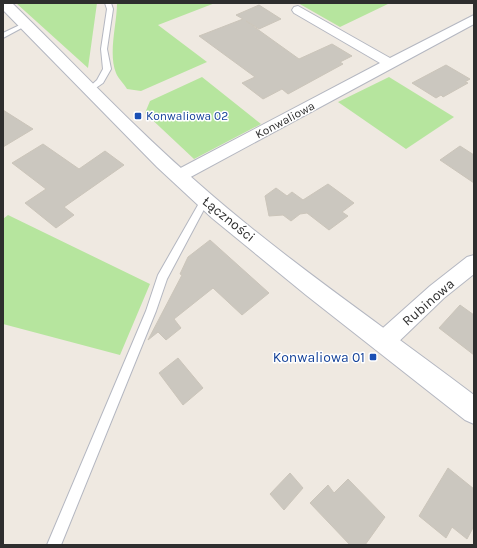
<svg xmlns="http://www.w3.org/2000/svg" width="477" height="548" font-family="Karla,sans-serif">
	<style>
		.green { fill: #b6e59e }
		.building { fill: #cbc7bf; stroke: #cbc5ba }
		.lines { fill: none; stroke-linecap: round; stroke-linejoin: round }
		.lane-casing { stroke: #b4b7c1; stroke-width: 2 }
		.street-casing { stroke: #b4b7c1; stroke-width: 2 }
		.secondary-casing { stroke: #b4b7c1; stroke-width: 2 }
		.lane { fill: #fff; fill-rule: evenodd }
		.street { fill: #fff; fill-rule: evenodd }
		.secondary { fill: #fff; fill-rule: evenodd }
		.transit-dot { fill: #1a4fb4; stroke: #fff; stroke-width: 1.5 }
		.labels { text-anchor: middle; stroke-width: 3; stroke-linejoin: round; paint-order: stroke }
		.far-transit-label { font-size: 12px; fill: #164399; stroke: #fff; text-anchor: start }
		.far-street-label { font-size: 12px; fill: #2e2e2e; stroke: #fff }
		.street-label { font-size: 14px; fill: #2e2e2e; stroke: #fff }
		.transit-label { font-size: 14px; fill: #164399; stroke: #fff; text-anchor: end }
	</style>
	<rect width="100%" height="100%" fill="#efe9e1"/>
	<!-- green -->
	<path class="green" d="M16,3H97L88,68Z
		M117,3H215L158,25L207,62L141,91L127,89C124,84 118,78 116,73C108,53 117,24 117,3Z
		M298,3H390L340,27Z
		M202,77L261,124L194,159L145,113L150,101Z
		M389,77L454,117L406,149L338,102Z
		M8,215L150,284L120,355L3,324V219Z"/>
	<!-- building -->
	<path class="building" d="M259,5L281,19L259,29L246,21L299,59L332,44L352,56L340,62L343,64L288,94L282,89L263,99L242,83L255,77L199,36L243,19L236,15Z
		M446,65L470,79L465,82L468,83L443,97L441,95L436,98L412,83Z
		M3,110L33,129L3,147Z
		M43,144L79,169L105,151L124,165L64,207L74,215L56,228L25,203L46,189L12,163Z
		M460,146L474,155V183L440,160Z
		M328,184L354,203L342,212L348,216L329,230L307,213L300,214L291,221L283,215L269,216L265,196L276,188L287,196L292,192L303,200Z
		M210,240L269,293L242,315L213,288L174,319L181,328L166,340L158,332L148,340L182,275L180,274L188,257Z
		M460,305L474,315V355L439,328Z
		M178,358L203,388L183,405L159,373Z
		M448,468L474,489V526L467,539L452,527L446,538L419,516Z
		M290,473L303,488L284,510L270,494Z
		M348,479L385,517L365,545H350L310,503L328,485L334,493Z"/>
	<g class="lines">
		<!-- lane casing -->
		<g class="lane-casing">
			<path id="lane" d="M105,3H111L113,9L107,49L111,69L103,83L90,92L86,90L97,80L103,69L101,49L107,9Z
				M24,23L29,24L3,38V33Z
				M205,197L209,200L167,279L156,311L61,545H47L146,311L158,275L202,198Z"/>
		</g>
		<!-- street casing -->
		<g class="street-casing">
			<path id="street" d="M298,6L390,58L474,15V24L185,180L179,182L173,180L170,176L173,172L380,63L294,13L292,10L294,7Z
				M474,255V274L444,298L391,349L383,352L375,349L372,342L375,335L430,286L467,257Z"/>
		</g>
		<!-- secondary casing -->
		<g class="secondary-casing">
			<path id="secondary" d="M3,3H12C74,63 133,127 198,183C285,260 382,325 474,395V424L465,420L306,295L212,218L157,167L3,10Z"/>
		</g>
		<!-- lane -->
		<use href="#lane" class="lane"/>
		<!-- street -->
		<use href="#street" class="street"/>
		<!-- secondary -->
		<use href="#secondary" class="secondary"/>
	</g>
	<!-- markers -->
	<g class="transit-dot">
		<rect x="134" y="112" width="8" height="8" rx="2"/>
		<rect x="369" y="353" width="8" height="8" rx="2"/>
	</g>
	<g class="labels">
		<!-- far-transit labels -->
		<g class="far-transit-label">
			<text x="146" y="120">Konwaliowa 02</text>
		</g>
		<!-- far-street labels -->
		<g class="far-street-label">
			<text transform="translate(285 120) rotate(-28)" y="4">Konwaliowa</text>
		</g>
		<!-- street labels -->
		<g class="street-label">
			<text transform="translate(229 219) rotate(39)" y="5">Łączności</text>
			<text transform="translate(428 302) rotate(-41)" y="5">Rubinowa</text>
		</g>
		<!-- transit labels -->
		<g class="transit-label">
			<text x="365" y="362">Konwaliowa 01</text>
		</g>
	</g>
	<!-- border -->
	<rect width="477" height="548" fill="none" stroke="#2e2e2e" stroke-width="8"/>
</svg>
